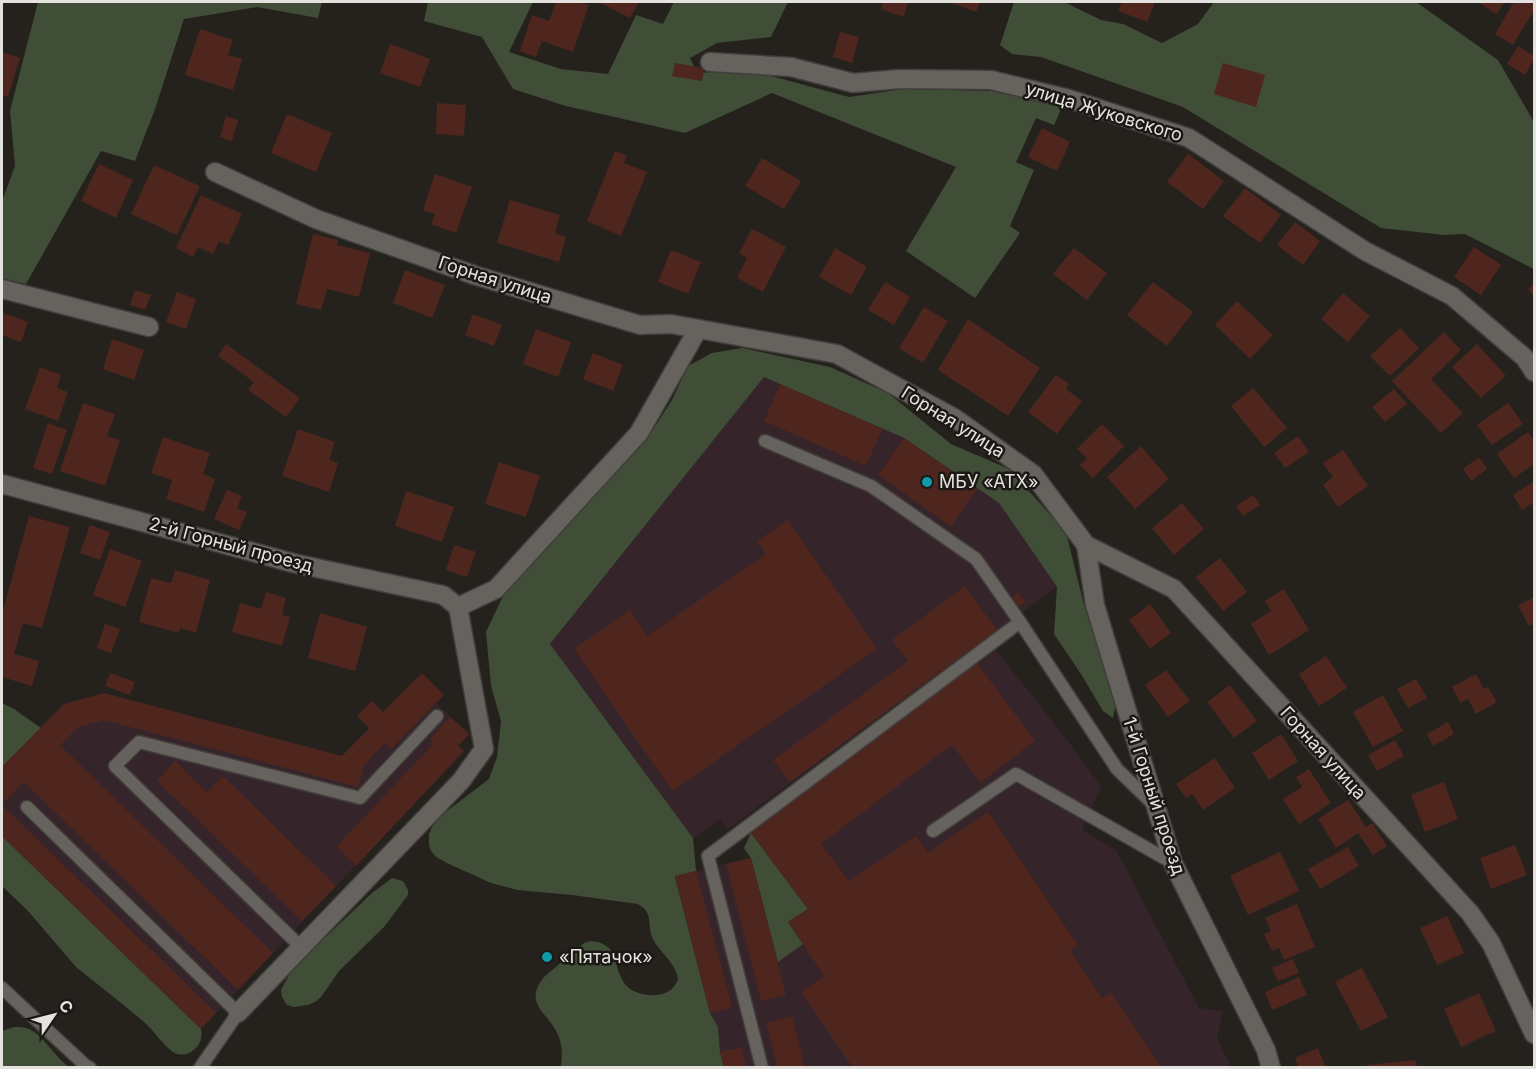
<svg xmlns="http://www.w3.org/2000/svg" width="1536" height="1069" font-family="Inter,sans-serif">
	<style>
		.industrial { fill: #36242b }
		.green { fill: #404d37 }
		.building { fill: #4e261e }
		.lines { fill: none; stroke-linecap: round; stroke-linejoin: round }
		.lane-casing { stroke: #413f3c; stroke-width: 15 }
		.street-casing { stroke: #413f3c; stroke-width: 21 }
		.lane { stroke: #66625e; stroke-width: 12 }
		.street { stroke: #66625e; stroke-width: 18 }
		.culture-dot { fill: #0f9aa8; stroke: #1c1915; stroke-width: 2 }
		.labels { text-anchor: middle; stroke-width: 5; stroke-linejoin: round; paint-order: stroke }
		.street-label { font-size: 18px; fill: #e4e2df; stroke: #1c1915 }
		.poi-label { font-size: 18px; fill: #e4e2df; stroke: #1c1915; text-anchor: start }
	</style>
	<rect width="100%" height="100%" fill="#25221e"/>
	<!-- industrial -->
	<path class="industrial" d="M764,376L904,438L999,503L1057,587L728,829L720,819L693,838L550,644Z
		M995,649L1064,736L1101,786L1082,830L1116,850L1199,1008L1223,1011L1217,1038L1231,1067H724L720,1052L718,1027L710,1013L675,876L750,858L744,848L751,833Z
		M422,673L444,695L436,703L469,734L458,746L464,751L201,1029L2,836V767L64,704L104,693L342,756L369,728L357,716L372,701L383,712Z"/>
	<!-- green -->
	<path class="green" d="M38,2H322L318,18L257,7L184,19L155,109L135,161L101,151L26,284L2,278V201L15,166L10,111Z
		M428,2H533L509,52L561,69L608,74L636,15L663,24L674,2H788L771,37L717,43L690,58L697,73L749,70L849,97L903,89L992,91L1062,107L1054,125L1036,118L1016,162L1034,170L1010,226L1020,233L975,298L906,251L956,167L772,93L685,133L566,106L513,89L482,37L424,21Z
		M1014,2H1064L1101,20L1123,24L1162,43L1198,24L1214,2H1416L1498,60L1534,122V269L1465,234L1444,235L1381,228L1183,107L1041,57L1012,54L1000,45Z
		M742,348L830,367L888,393L951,444L1009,469L1066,532L1084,605L1116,703L1113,718L1103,711L1081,674L1054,634L1057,587L999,503L904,438L764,377L550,644L693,838L696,871L675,877L710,1013L718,1027L720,1052L724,1067H561C562,1056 563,1046 558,1035C549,1013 522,1004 544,977L584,943C592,939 603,942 610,949C617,960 617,974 625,984C633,995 657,999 669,991C673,989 675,985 678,980C677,964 660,953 653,939C646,925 655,914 638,904L572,895L517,890L491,883L449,864L436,857L431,851L429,845V834L432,827L443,814L489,779L497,757L501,721L491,686L486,632L504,594L647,439L672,400L688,366L712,353Z
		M2,703L14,709L41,728L2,767Z
		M751,833L808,909L788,922L803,944L778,962L751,858L744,848Z
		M2,836L201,1029C205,1045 188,1061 173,1052C162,1044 154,1031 144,1022C122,1003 98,985 76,967L28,911L2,886Z
		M392,878L403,881L408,890V895L384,927L339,971L321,997L315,1002L308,1005L294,1007L287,1005L282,997L281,990L292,969L372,893Z
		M14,1027C19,1027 24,1027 29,1029C42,1034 56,1058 69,1067H2V1031Z"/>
	<!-- building -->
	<path class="building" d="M556,2H578L589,5L573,52L542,41L536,57L520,51L532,15L549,21Z
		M599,2H639L630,18Z
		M883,2H909L903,17L881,9Z
		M950,2H980L976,12Z
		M1122,2H1155L1147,22L1118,11Z
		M1478,2H1505L1496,14Z
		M1514,2H1533L1534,10L1513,45L1495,34Z
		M200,29L233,40L228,55L242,59L233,90L185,75Z
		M840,32L859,37L852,63L833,57Z
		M390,44L430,59L420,87L380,73Z
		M1518,46L1534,56V59L1525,75L1507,64Z
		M2,52L20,58L8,97L2,95Z
		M675,63L704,68L702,81L672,76Z
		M1223,63L1265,75L1256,107L1214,94Z
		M437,103L466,105L464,136L436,134Z
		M287,114L332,133L316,172L271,153Z
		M226,116L238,120L232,141L220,137Z
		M1042,128L1070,142L1057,171L1028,157Z
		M615,151L627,156L624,163L647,172L621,236L587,221Z
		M1188,154L1224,181L1203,209L1167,182Z
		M762,158L801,181L784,209L745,186Z
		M99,164L133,180L116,218L81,201Z
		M154,165L200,186L177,235L131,214Z
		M435,174L472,187L456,233L431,224L435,214L423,210Z
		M1245,188L1281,215L1260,243L1223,216Z
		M201,195L242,214L228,245L219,241L213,254L198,247L193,257L176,248Z
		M510,200L560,215L555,233L566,237L559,262L497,243Z
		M1295,222L1320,241L1303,265L1277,245Z
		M752,229L786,247L763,292L737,278L747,258L739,253Z
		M313,234L338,240L337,245L370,253L359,297L327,289L321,310L296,304Z
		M1474,247L1501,265L1481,295L1454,277Z
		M835,248L867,267L851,295L819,277Z
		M1074,248L1107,273L1087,300L1053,274Z
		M671,250L701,262L688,294L658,282Z
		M405,270L445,285L432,318L393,303Z
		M885,282L910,297L894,325L868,310Z
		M1153,282L1193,312L1167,346L1127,315Z
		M1534,283V296L1528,289Z
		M135,290L151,295L145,310L130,305Z
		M177,292L196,299L186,329L166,322Z
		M1343,293L1370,316L1348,342L1321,319Z
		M1237,301L1273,335L1250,359L1215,325Z
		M924,307L948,321L923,363L899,348Z
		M3,313L28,322L21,342L2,335Z
		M473,314L502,325L494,346L465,335Z
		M968,319L1040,368L1008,416L938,370Z
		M1400,328L1419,348L1390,376L1370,356Z
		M536,329L571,342L558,377L523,364Z
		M1444,332L1461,350L1431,379L1463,413L1441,433L1392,381Z
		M112,339L144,350L134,380L103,369Z
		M226,344L300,398L286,417L248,390L254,382L218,356Z
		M1477,344L1506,376L1481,398L1452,367Z
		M593,353L623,365L613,391L583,379Z
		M40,367L61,375L57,388L68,392L58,421L25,409Z
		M1056,375L1069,384L1066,389L1082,401L1057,434L1028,412Z
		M780,384L882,429L866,466L764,421Z
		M1253,388L1287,428L1264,447L1231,406Z
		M1394,389L1407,404L1385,422L1372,407Z
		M83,403L115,414L107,436L120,440L105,486L60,471Z
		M1508,403L1523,424L1492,445L1477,425Z
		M48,423L67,430L52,474L33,468Z
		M1102,424L1124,446L1093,478L1080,465L1087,458L1077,449Z
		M298,429L335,442L329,460L338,463L329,492L282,476Z
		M1528,432L1534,441V464L1514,478L1497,454Z
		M1298,436L1309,452L1285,468L1274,453Z
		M163,437L210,453L203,474L215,479L204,512L166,499L172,480L151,473Z
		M904,438L977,489L951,526L878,475Z
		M1141,446L1169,479L1135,509L1107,477Z
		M1343,450L1368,486L1338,507L1323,485L1333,477L1323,463Z
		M1479,457L1487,469L1471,481L1463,469Z
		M499,462L540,476L526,517L485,504Z
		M1534,481V502L1522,510L1513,495Z
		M227,490L242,496L237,508L247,512L239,530L214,519Z
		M406,491L454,507L442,542L395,526Z
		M1253,495L1260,505L1243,516L1236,506Z
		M1182,503L1204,529L1174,555L1152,528Z
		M29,516L70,527L42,628L23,623L14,654L39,661L32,686L2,677V614Z
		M788,520L877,649L672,791L574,649L630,610L647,636L766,554L757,541Z
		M90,525L110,532L100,560L80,553Z
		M454,545L476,552L467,577L446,570Z
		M110,549L142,561L125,607L93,595Z
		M1220,558L1247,592L1223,611L1196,577Z
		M175,570L210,580L196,633L180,628L179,633L139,622L151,578L171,583Z
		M965,586L997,630L790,782L773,760L908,661L892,640Z
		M1284,589L1309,630L1269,655L1251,624L1271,611L1265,601Z
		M266,592L286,598L282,615L290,617L282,646L232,632L240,603L261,609Z
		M1018,593L1025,602L1017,608L1010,599Z
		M1533,598L1534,601V623L1529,626L1518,605Z
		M1150,604L1171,633L1150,649L1129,620Z
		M320,613L367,627L355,671L308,658Z
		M105,624L120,629L111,653L97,648Z
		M1326,656L1347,688L1319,706L1299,674Z
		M977,663L1035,741L980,783L952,745L821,844L849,881L916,836L928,853L988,812L1078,945L1070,951L1102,998L1111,993L1162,1068H853L801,992L824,976L788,922L808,909L751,833Z
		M1166,670L1190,701L1168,717L1145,685Z
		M110,673L135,682L130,695L105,686Z
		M422,673L444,695L391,749L385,743L364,765L358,787L104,720L78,727L60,745L273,953L238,990L24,782L2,805L216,1013L201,1029L2,836V767L64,704L104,693L342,756L370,728L357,716L372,701L383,712Z
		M1476,674L1484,689L1488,687L1497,702L1476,714L1468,699L1460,703L1452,687Z
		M1416,679L1427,698L1408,708L1397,689Z
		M1230,685L1257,721L1234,738L1207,702Z
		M1383,695L1403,731L1373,747L1353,712Z
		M450,717L469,734L458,746L464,751L356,866L336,847L434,743L430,739Z
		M1448,722L1454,734L1433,746L1427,734Z
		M1281,734L1298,761L1269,780L1252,753Z
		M1395,740L1404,756L1377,771L1368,755Z
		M1215,758L1235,788L1203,810L1192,794L1186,798L1176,784Z
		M175,761L207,792L223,776L336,886L302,921L157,781Z
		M1309,769L1331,803L1299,824L1283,799L1302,787L1296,777Z
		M1444,782L1458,819L1425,832L1411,795Z
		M1348,800L1366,827L1372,823L1387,846L1373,855L1358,833L1336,848L1318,819Z
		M1515,845L1527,875L1491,889L1480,858Z
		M1348,847L1359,866L1320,889L1308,869Z
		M1280,852L1299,891L1248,915L1230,876Z
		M751,858L786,995L761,1001L726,864Z
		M696,871L732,1007L710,1013L675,876Z
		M1297,904L1315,947L1284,960L1279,948L1272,951L1264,934L1271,931L1265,918Z
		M1447,916L1464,953L1437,965L1420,928Z
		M1293,959L1299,973L1278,981L1272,968Z
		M1362,968L1388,1017L1361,1031L1335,982Z
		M1299,977L1307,995L1272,1010L1265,992Z
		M1479,993L1496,1031L1461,1047L1444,1009Z
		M792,1016L805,1068H778L766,1023Z
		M741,1047L747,1068H724L720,1052Z
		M1318,1048L1326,1068H1299L1295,1058Z
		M1416,1060L1417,1068H1367V1065Z"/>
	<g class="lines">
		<!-- lane casing -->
		<g class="lane-casing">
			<path id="lane" d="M765,441L871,486L976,559L1020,622
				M27,807L238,1013L200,1068
				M933,831L1016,774L1173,863
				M301,947L115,766L139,742L360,798L437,716
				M2,988L85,1065L90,1068
				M762,1068L708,856L1020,622L1117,769L1154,805"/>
		</g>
		<!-- street casing -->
		<g class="street-casing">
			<path id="street" d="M710,62L791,67L853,83L900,79L991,80L1069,99L1189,138L1365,251L1452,296L1525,358L1534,372
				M215,172L316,219L474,275L640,325L671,324L837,354L956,419L1033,474L1086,545L1174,589L1470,913L1491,943L1534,1034
				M2,289L149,327
				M2,484L293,563L443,595L458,607
				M1086,545L1095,605L1173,863L1266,1050L1271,1068
				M458,607L496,589L639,433L698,329
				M238,1013L461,781L484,749L458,607"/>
		</g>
		<!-- lane -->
		<use href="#lane" class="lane"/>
		<!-- street -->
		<use href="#street" class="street"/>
	</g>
	<!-- markers -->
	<g class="culture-dot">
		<circle cx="927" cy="482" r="6"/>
		<circle cx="547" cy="957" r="6"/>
	</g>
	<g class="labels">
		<!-- street labels -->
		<g class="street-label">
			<text transform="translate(1104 112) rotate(17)" y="6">улица Жуковского</text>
			<text transform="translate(495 280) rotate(18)" y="6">Горная улица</text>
			<text transform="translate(953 422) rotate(32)" y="6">Горная улица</text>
			<text transform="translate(231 545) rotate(15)" y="6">2-й Горный проезд</text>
			<text transform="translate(1323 753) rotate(48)" y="6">Горная улица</text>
			<text transform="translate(1154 796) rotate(72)" y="6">1-й Горный проезд</text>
		</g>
		<!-- poi labels -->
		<g class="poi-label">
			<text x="939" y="488">МБУ «АТХ»</text>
			<text x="559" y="963">«Пятачок»</text>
		</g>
	</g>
	<!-- border -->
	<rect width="1536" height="1069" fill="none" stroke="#e4e2df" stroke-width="6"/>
	<!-- north arrow -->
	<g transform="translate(54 1015) rotate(55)" stroke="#1c1915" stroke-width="4.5" paint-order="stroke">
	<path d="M0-4.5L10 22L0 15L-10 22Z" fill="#e4e2df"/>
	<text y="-9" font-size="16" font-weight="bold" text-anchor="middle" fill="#e4e2df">С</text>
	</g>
</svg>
